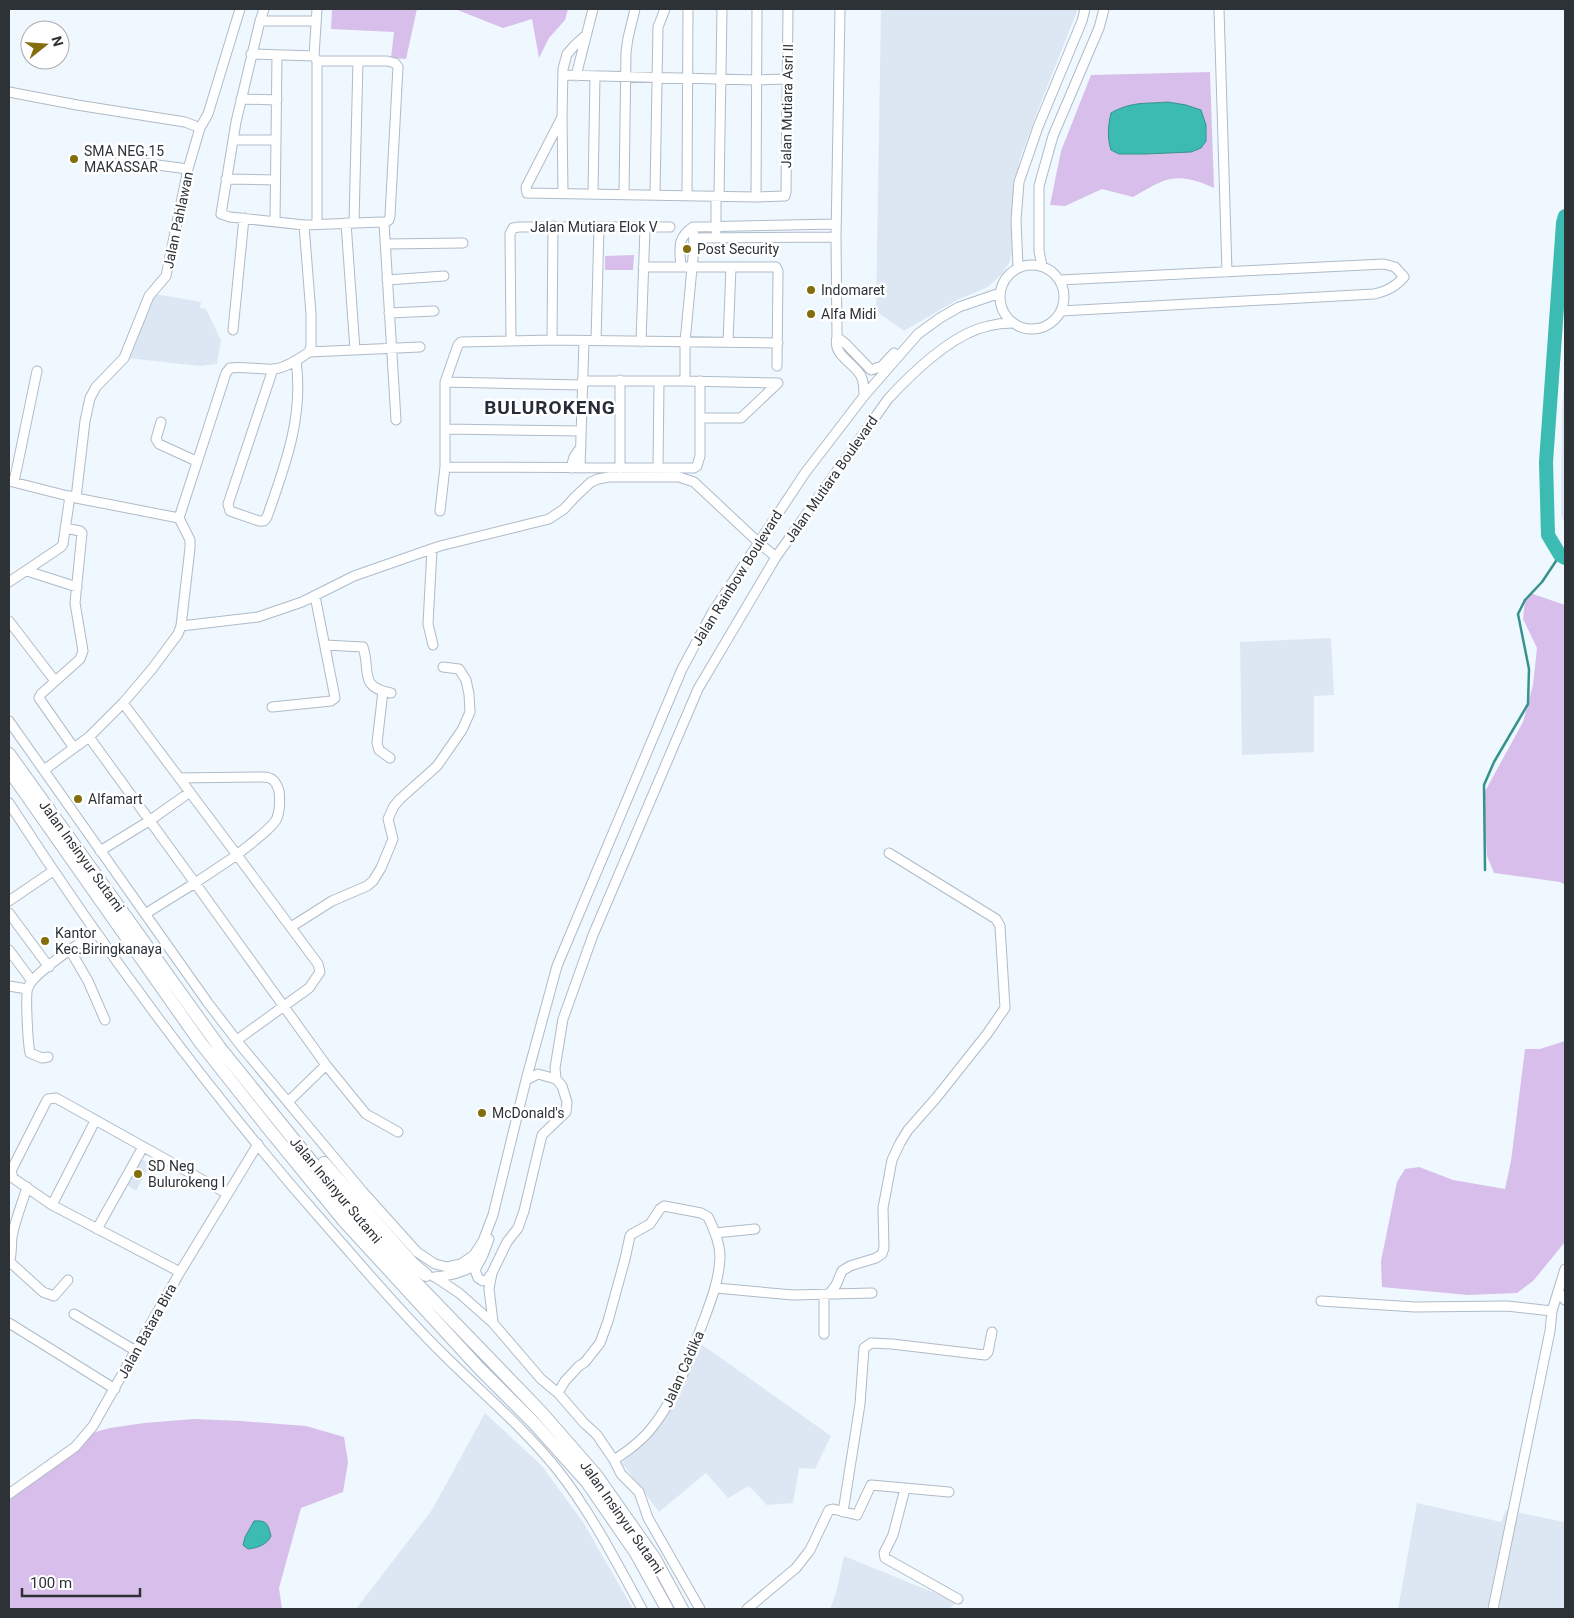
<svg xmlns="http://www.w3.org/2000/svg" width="1574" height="1618" font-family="Roboto,sans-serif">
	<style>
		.built { fill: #dde7f3 }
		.green { fill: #d8beeb }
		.water { fill: #3bbbb1; stroke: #37928c }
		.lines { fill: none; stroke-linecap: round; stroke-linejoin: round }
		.stream { stroke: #37928c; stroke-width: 2.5 }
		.river { stroke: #3bbbb1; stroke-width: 14 }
		.minor-casing { stroke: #afbbc8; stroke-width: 11 }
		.highway-casing { stroke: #afbbc8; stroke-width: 14 }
		.minor { stroke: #fff; stroke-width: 9 }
		.highway { stroke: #fff; stroke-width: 12 }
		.poi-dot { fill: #836e0c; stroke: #fff; stroke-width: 2 }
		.labels { text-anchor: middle; stroke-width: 5; stroke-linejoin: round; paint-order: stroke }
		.street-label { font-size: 14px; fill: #2d3237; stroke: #fff }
		.poi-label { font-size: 14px; fill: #2d3237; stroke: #fff; text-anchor: start }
		.district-label { font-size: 19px; font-weight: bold; letter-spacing: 1px; fill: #252e38; stroke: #fff }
	</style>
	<rect width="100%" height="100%" fill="#eff7ff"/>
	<!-- built -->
	<path class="built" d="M881,9H1078L1041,102L1019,161L1012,216L1013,246L1010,261L1003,273L988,287L957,300L904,331L876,311Z
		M156,294L201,302L200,308L206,309L221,340L217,364L200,366L128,358L145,314Z
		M1565,377V525L1561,515L1562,407Z
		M1331,638L1334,695L1314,696V752L1242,755L1240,642Z
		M139,1158L150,1164L136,1191L125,1184Z
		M701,1344L831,1436L815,1469L799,1468L793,1503L767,1505L749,1486L728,1498L706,1473L659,1512L622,1463L649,1439L675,1402Z
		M485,1413L542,1466L583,1522L633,1609H356L432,1510Z
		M1417,1503L1501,1522L1506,1510L1565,1522V1609H1398Z
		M844,1556L957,1602L949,1609H830L836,1593Z"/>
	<!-- green -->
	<path class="green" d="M332,9H417L406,59L391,58L394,32L331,29Z
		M455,9H568L565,20L549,38L539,58L532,19L503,28Z
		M1210,72L1214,188C1197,180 1178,174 1161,182C1151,186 1142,192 1133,197L1102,189L1065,206L1050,205L1061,151L1091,75Z
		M634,255L633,270H605V256Z
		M1530,593L1565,605V885L1560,882L1494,873L1487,856L1483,795L1523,722L1533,685L1537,648L1523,619L1525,600Z
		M1565,1041V1242L1533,1281L1517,1293L1468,1295L1382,1287L1381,1261L1397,1182L1405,1169L1419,1167L1453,1180L1505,1189L1511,1161L1525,1049H1540Z
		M194,1419L241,1421L306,1426L344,1437L348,1462L343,1492L301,1508L279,1588L282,1609H9V1491L81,1436L110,1428L144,1423Z"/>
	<!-- water -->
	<path class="water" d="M1168,102L1186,105L1201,110L1206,125V141L1201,148L1191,152L1145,154H1119L1111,150C1107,137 1108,126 1111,113C1132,101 1146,104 1168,102Z
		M254,1521C267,1520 268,1524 271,1536C267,1545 257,1548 248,1549L243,1545L245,1537Z"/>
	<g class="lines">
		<!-- stream -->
		<path class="stream" d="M1485,870L1484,785L1494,762L1528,704L1529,669L1518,614L1525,600L1542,582L1560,555"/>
		<!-- river -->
		<path class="river" d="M1565,216L1563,223L1546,462L1548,535L1560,555L1565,558"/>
		<!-- minor casing -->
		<g class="minor-casing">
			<path id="minor" d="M840,9L836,237L837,337C832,355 853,362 861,376C864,382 864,389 864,396
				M1219,9L1227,272
				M260,21L264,9
				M316,21H260L236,122L221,214L230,217L304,225L382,222L384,223L396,420
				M251,54L314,56L317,61H387L395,63L398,67L390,216L389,220L384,223
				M314,56L317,9
				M563,75L756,80L787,79
				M576,76L593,9
				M9,92L77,105L185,122L200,128
				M241,99L277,100
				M562,117L526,187L527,193L756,197L785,196L786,192L788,9
				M233,140H276
				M120,160L188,169
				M226,179L275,180
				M563,193L562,117L563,69L567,54L576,44L586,35
				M593,194L595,76
				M624,194L626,52L628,38L635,9
				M655,194L658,27L665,9
				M687,195L688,9
				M716,196V231
				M719,196L722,9
				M756,197L757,9
				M275,221L277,55
				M354,222L358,61
				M346,223L355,350
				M317,224V61
				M304,225L311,314V346L309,352
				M693,227L694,247L685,342V381L778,383
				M694,238L836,237
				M386,244L463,243
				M1000 297a32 32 0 1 1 64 0a32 32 0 1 1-64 0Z
				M1042,266L1039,251V186L1053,136L1099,28L1104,9
				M643,267H776L778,271L777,366
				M681,267C680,248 676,239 693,227L836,224
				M1018,267L1016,220L1019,182L1038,127L1082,21L1085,9
				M387,280L444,276
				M1060,280L1384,264L1395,267L1404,277C1395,287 1387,291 1374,294L1061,311
				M389,313L434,311
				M233,330L244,218
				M837,337L846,344L871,370L882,366L894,353
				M511,340L510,234L513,228L519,227H670
				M552,340L553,226
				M596,341L599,227
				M641,342L645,228
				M728,342L731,267
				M273,369L228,504L230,511L259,521H264L267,517C285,466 304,416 296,361
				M620,380V468
				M582,381H685
				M700,381V456L697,466L694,468L445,467V382L458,345L461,342L552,340L778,343
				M445,382L582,385
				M700,418H741L778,383
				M161,422L156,439L159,444L196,461
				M445,429L581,431
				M571,468L574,457L581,447
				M580,468L584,341
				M658,468L659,381
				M9,481L76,498L85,421L90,398L96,387L124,358L149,296L166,276L188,169L200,128L208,114L240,9
				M14,482L37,371
				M76,498L179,518
				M440,511L445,467
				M179,518L226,373L230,368C244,366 259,370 274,369C286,368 299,359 309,352L420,347
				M65,528L80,531L82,533L75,603L83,651L80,659L41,694L39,698L74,748
				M432,549L428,624L433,645
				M27,571L77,587
				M9,582L61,547L63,544L70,496
				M9,621L55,681
				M181,626L258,617L302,602L354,576L440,546L549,519L564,509L575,497L591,482L598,479L609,477H679L694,482L759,543L776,557
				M325,645L363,647C371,671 358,687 391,693
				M383,691L377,743L379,750L390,758
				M123,703L237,855C246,847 273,828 277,818C280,810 280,799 279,791C276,781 272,777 263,777L179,778
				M272,707L331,701L335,698L315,596
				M9,721L208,1003L241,1046L363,1192L417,1252L435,1264L447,1267L461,1264L474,1255L483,1241L493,1215L526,1080L557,966L682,669L712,613L805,473L864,396L918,334L940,318L959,307L1000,293
				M89,737L195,883L237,855L318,964L320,972L309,988L237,1040
				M44,770L89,737L123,703L152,669L178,634L181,626L190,548V540L179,518
				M9,803C106,953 213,1098 332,1232C368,1273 404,1316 443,1354C481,1392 523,1427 556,1468C589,1509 617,1563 642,1609
				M100,851L149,821L190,792
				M9,901L53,871
				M9,913L49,967
				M145,914L195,883L326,1065L366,1114L398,1132
				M291,927L332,901L367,886L373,881L381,868L393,839L388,819L394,806L400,799L437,766L462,730L467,719L470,712L469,694L466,680L459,669L443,667
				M9,950L32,981
				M70,950L88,981L105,1020
				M9,986L27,989
				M48,1057L42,1058L30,1053C28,1044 25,994 28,988C32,973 82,942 96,932
				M556,1079L555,1068L563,1019L593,935L698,689L776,557L888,399C913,372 952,334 988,326C996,324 1004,323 1012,323
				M526,1080L538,1074L556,1079
				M288,1102L326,1065
				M52,1205L95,1121
				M97,1229L143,1147
				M715,1233L755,1229
				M489,1239L483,1255L475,1270L478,1278L483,1281L487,1280L492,1273
				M10,1262L43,1292L54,1296L68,1280
				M9,1264C12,1255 11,1247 12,1237C15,1220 22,1204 27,1187
				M180,1272L52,1205L13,1178L11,1171L46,1102L48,1099L56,1098L226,1193
				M434,1277C450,1276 463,1273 477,1264
				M435,1277L459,1293L493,1323L541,1379L558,1393L584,1423L597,1435L614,1460L621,1474L639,1492L648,1518L700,1609
				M716,1288L793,1295L872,1293
				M1558,1291L1565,1300
				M829,1294L836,1285L842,1271L850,1266L876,1258L882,1254L884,1248L883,1208L892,1160L900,1143L908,1130L937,1097L987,1034L1005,1008L1000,926L996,919L889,853
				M1321,1301L1415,1307L1507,1306L1552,1311
				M74,1314L136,1351
				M493,1322L489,1289L492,1273L507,1242L518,1228L524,1211L542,1135L566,1112L567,1102L562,1086L556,1079
				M9,1323L115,1389
				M824,1334V1295
				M558,1393L565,1381L579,1366L585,1362L600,1343L608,1321L625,1259L630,1236L632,1234L650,1224L660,1209L664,1206L701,1213L708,1217C714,1229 720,1243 720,1257C719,1284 708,1308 699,1333C687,1365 675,1398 654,1425C644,1439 628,1451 614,1460
				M905,1489L893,1535L884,1553L885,1558L958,1599
				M9,1494L75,1447L93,1426L180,1272L258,1144
				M843,1512L860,1404L864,1348L871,1343L892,1344L985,1355L988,1352L992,1332
				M747,1609L796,1568L810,1550L829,1510L833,1509L857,1515L871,1485L949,1492
				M1493,1609L1550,1331L1552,1311L1565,1269"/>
		</g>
		<!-- highway casing -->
		<g class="highway-casing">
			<path id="highway" d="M9,754L220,1048L357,1218L398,1264L541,1412L596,1475L655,1559L682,1609
				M9,770L200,1042L268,1128L344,1221L479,1368L534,1423L587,1482L636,1553L667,1609
				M324,1163L412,1263L426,1275"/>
		</g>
		<!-- minor -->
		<use href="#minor" class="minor"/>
		<!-- highway -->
		<use href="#highway" class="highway"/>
	</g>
	<!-- markers -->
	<g class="poi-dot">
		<circle cx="74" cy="159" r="5"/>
		<circle cx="687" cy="249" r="5"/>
		<circle cx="811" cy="290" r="5"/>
		<circle cx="811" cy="314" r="5"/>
		<circle cx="78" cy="799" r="5"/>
		<circle cx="45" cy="941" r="5"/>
		<circle cx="482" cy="1113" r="5"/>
		<circle cx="138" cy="1174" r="5"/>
	</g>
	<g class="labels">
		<!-- street labels -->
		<g class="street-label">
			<text transform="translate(787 106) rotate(-89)" y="5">Jalan Mutiara Asri II</text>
			<text transform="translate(178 220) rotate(-78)" y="5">Jalan Pahlawan</text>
			<text x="594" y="232">Jalan Mutiara Elok V</text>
			<text transform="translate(831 479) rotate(-55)" y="5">Jalan Mutiara Boulevard</text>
			<text transform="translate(737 578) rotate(-58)" y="5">Jalan Rainbow Boulevard</text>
			<text transform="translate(82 856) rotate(54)" y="5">Jalan Insinyur Sutami</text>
			<text transform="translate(336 1190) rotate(50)" y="5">Jalan Insinyur Sutami</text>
			<text transform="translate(147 1331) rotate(-61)" y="5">Jalan Batara Bira</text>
			<text transform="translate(683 1369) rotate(-66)" y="5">Jalan Ca'dika</text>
			<text transform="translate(622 1517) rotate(55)" y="5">Jalan Insinyur Sutami</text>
		</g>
		<!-- poi labels -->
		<g class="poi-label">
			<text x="84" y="156">SMA NEG.15<tspan x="84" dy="16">MAKASSAR</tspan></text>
			<text x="697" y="254">Post Security</text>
			<text x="821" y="295">Indomaret</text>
			<text x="821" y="319">Alfa Midi</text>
			<text x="88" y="804">Alfamart</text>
			<text x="55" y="938">Kantor<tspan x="55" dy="16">Kec.Biringkanaya</tspan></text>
			<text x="492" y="1118">McDonald's</text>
			<text x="148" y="1171">SD Neg<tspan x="148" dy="16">Bulurokeng I</tspan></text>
		</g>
		<!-- district labels -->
		<g class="district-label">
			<text x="550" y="414">BULUROKENG</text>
		</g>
	</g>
	<!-- border -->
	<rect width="1574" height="1618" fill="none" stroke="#2d3237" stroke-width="20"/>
	<!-- north arrow -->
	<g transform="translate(45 45) rotate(73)"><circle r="24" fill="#ffffff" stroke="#abadaf"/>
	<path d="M0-4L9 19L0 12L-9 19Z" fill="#836e0c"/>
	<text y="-8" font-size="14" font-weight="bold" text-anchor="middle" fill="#2d3237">N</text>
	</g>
	<!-- scale -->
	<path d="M22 1588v8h118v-8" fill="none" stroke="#2d3237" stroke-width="2.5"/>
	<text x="30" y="1588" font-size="15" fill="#2d3237" stroke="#ffffff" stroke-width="4" paint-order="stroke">100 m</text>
</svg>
